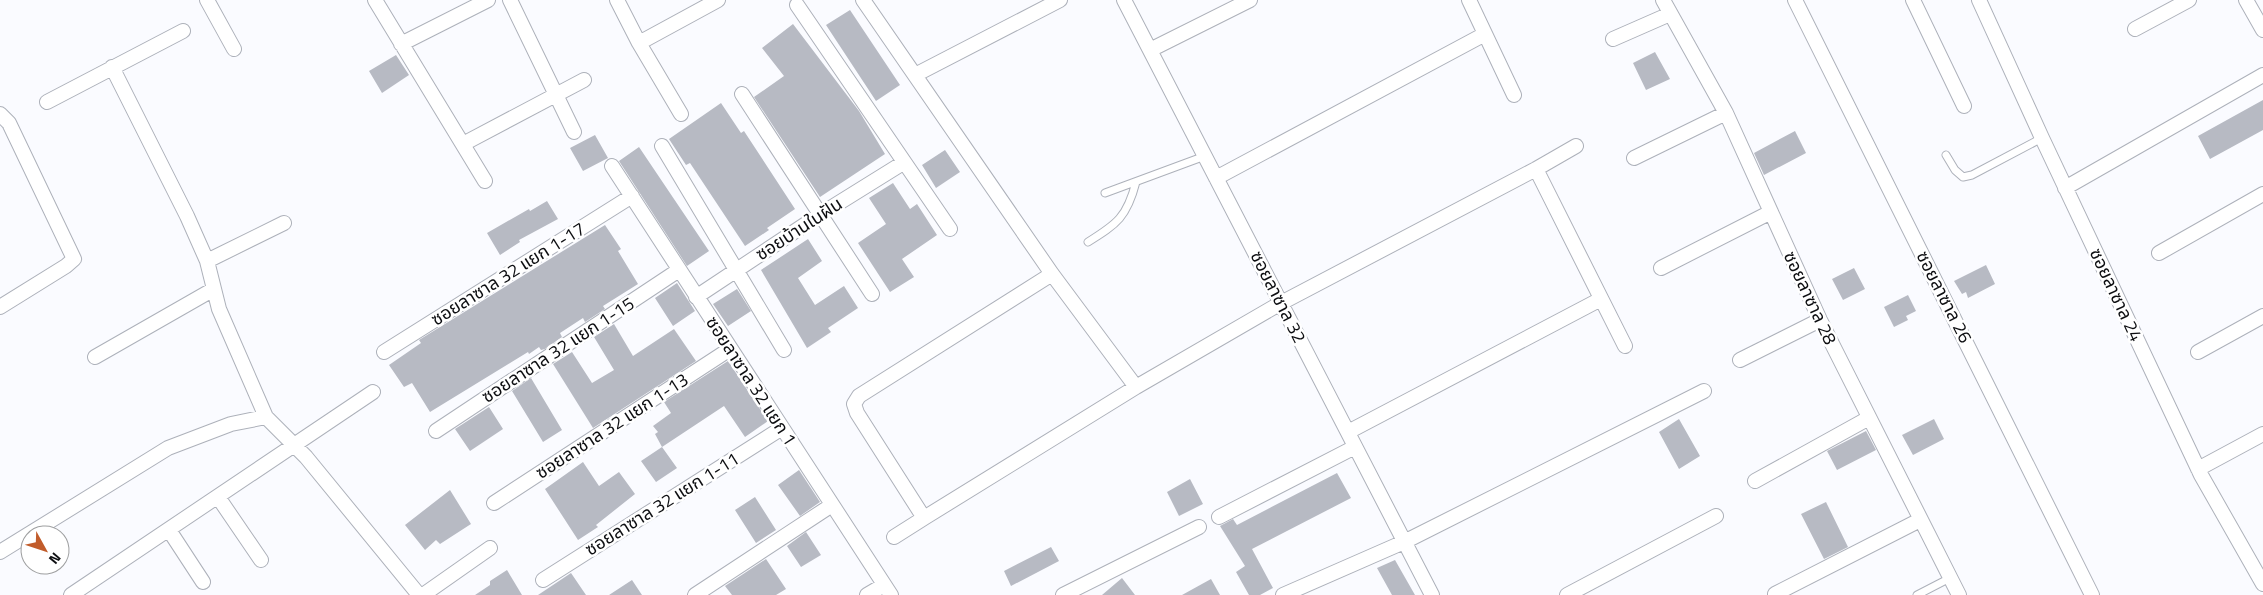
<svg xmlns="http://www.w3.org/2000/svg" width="2263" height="595" font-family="'Titillium Web','Noto Sans Thai',sans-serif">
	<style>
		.building { fill: #b7bac3 }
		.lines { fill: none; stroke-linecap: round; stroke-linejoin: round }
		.service-casing { stroke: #adb1ba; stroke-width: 9 }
		.minor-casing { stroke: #adb1ba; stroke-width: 16 }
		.service { stroke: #fff; stroke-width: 7 }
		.minor { stroke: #fff; stroke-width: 14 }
		.labels { text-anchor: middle; stroke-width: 5; stroke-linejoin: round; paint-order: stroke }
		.street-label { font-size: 18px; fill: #0d0e11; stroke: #fff }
	</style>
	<rect width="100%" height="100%" fill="#fafbff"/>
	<!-- building -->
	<path class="building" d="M850,10L900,85L876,101L826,25Z
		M793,24L859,111L885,154L820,197L754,97L784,76L762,48Z
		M1655,52L1670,79L1646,90L1633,63Z
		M396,55L409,75L382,93L369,71Z
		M2263,100V130L2210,159L2198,136Z
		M721,103L741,133L744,131L795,209L767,228L769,230L745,246L690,163L686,165L669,139Z
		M1795,131L1806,153L1764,175L1754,153Z
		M595,135L608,158L583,171L570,148Z
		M639,147L709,251L687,266L619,161Z
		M945,150L960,172L936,188L922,165Z
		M893,183L910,209L917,204L937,235L902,259L914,277L890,292L858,243L886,224L869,198Z
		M547,201L558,219L519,240L520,242L500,255L487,233L529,209L530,211Z
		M605,225L621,249L618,251L638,284L603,306L605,309L585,322L583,318L560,333L562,337L545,349L541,350L539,347L529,354L528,352L430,412L412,383L404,387L389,365L421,343L419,340Z
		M808,239L822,261L798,278L815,305L844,286L858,308L828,328L831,332L807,348L761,270Z
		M1986,265L1995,284L1968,298L1966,292L1962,294L1954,281Z
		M1854,268L1865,289L1843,300L1832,279Z
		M677,283L695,311L673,326L655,298Z
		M737,289L751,311L728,326L713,304Z
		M1908,295L1916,311L1906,316L1908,320L1894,327L1884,307Z
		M614,324L633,356L674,329L696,361L593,428L553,364L572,352L592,383L614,370L594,337Z
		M728,361L768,421L745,437L724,406L662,447L655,434L658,432L653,426L671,413L664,402Z
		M531,378L562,430L543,442L512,391Z
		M489,407L503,429L470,451L455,429Z
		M1679,419L1700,456L1679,469L1659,432Z
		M1934,419L1944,439L1913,455L1902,435Z
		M1866,431L1876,450L1837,470L1827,451Z
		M662,447L677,468L656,482L641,461Z
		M583,462L599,486L619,472L635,494L596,525L598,527L578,540L545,489Z
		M799,470L820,502L800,516L778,485Z
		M1337,473L1351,498L1252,549L1273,588L1260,595H1249L1236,572L1245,566L1220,526L1233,519L1237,525Z
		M1190,479L1203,504L1179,516L1167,492Z
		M450,490L471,524L440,544L436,540L425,550L405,525Z
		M755,497L776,530L756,543L735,510Z
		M1826,502L1848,547L1824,559L1801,514Z
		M806,532L821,555L801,567L787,546Z
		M1051,547L1059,561L1011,586L1004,571Z
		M766,559L786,589L776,595H732L725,586Z
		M1395,560L1415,595H1392L1377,568Z
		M507,570L522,595H475L490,585V581Z
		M571,573L586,595H538Z
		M1122,578L1135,595H1102Z
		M1211,579L1220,595H1182Z
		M632,580L642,595H609Z"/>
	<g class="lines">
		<!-- service casing -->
		<g class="service-casing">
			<path id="service" d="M1946,155L1955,170L1963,177L1972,175L2042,138
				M1105,193L1205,156
				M1088,242C1117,224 1127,217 1136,182
				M1917,595L1950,578"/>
		</g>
		<!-- minor casing -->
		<g class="minor-casing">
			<path id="minor" d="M207,0L234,49
				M375,0L485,181
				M510,0L574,132
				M617,0L639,43L718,0
				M863,0L1052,274L1136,387
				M1124,0L1432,595
				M1469,0L1514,95
				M1663,0L1726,113L1820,320L1959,595
				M1795,0L2092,595
				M1913,0L1964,106
				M1979,0L2042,138L2201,475L2263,584
				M2246,0L2263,30
				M797,5L950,229
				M2135,29L2189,0
				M1613,39L1670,14
				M639,43L681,114
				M401,44L488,0
				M1150,50L1250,0
				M112,67L187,216L207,261L219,309L266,417L306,457L419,595
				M915,75L1060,0
				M742,94L872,294
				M47,102L183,31
				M0,114L9,123L74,259L66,266L0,307
				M463,144L584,80
				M662,146L784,350
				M1634,158L1726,113
				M612,166L891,595
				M1536,169L1625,346
				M1216,178L1485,34
				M2065,188L2263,75
				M2159,253L2263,194
				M207,261L284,223
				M1661,268L1771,212
				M696,297L821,214L903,163
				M384,352L632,196
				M2198,352L2263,316
				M95,357L214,289
				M1740,360L1820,320
				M436,431L679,270
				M1348,432L1601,299
				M2198,469L2263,434
				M1755,481L1869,418
				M218,497L261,560
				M494,503L730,349
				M1219,517L1355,447
				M924,518L1136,387L1281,303L1536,169L1576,146
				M169,530L203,582
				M894,537L924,518L857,413L854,404L859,396L1052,274
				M0,552L168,448L231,424L266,417
				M543,580L782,428
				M1775,594L1920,520
				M71,595L373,392
				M423,595L490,548
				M695,595L832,505
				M867,595L884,585
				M1063,595L1199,527
				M1283,595L1404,542L1704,391
				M1567,595L1716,516"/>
		</g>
		<!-- service -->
		<use href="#service" class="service"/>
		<!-- minor -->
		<use href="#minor" class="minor"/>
	</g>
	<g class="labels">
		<!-- street labels -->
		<g class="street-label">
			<text transform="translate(799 229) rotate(-33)" y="6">ซอยบ้านในฝัน</text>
			<text transform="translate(508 274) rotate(-32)" y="6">ซอยลาซาล 32 แยก 1-17</text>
			<text transform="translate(2116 295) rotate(65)" y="6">ซอยลาซาล 24</text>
			<text transform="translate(1278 297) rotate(63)" y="6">ซอยลาซาล 32</text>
			<text transform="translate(1944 297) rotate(63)" y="6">ซอยลาซาล 26</text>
			<text transform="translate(1810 298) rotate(65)" y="6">ซอยลาซาล 28</text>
			<text transform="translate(558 350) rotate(-33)" y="6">ซอยลาซาล 32 แยก 1-15</text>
			<text transform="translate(751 381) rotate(57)" y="6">ซอยลาซาล 32 แยก 1</text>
			<text transform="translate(612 426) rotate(-33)" y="6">ซอยลาซาล 32 แยก 1-13</text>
			<text transform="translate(662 504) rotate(-32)" y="6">ซอยลาซาล 32 แยก 1-11</text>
		</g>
	</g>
	<!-- north arrow -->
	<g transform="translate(45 550) rotate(130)"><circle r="24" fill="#ffffff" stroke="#9e9fa0"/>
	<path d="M0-4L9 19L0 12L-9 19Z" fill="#c15c2b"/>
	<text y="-8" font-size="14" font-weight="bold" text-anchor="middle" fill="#0d0e11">N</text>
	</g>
</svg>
